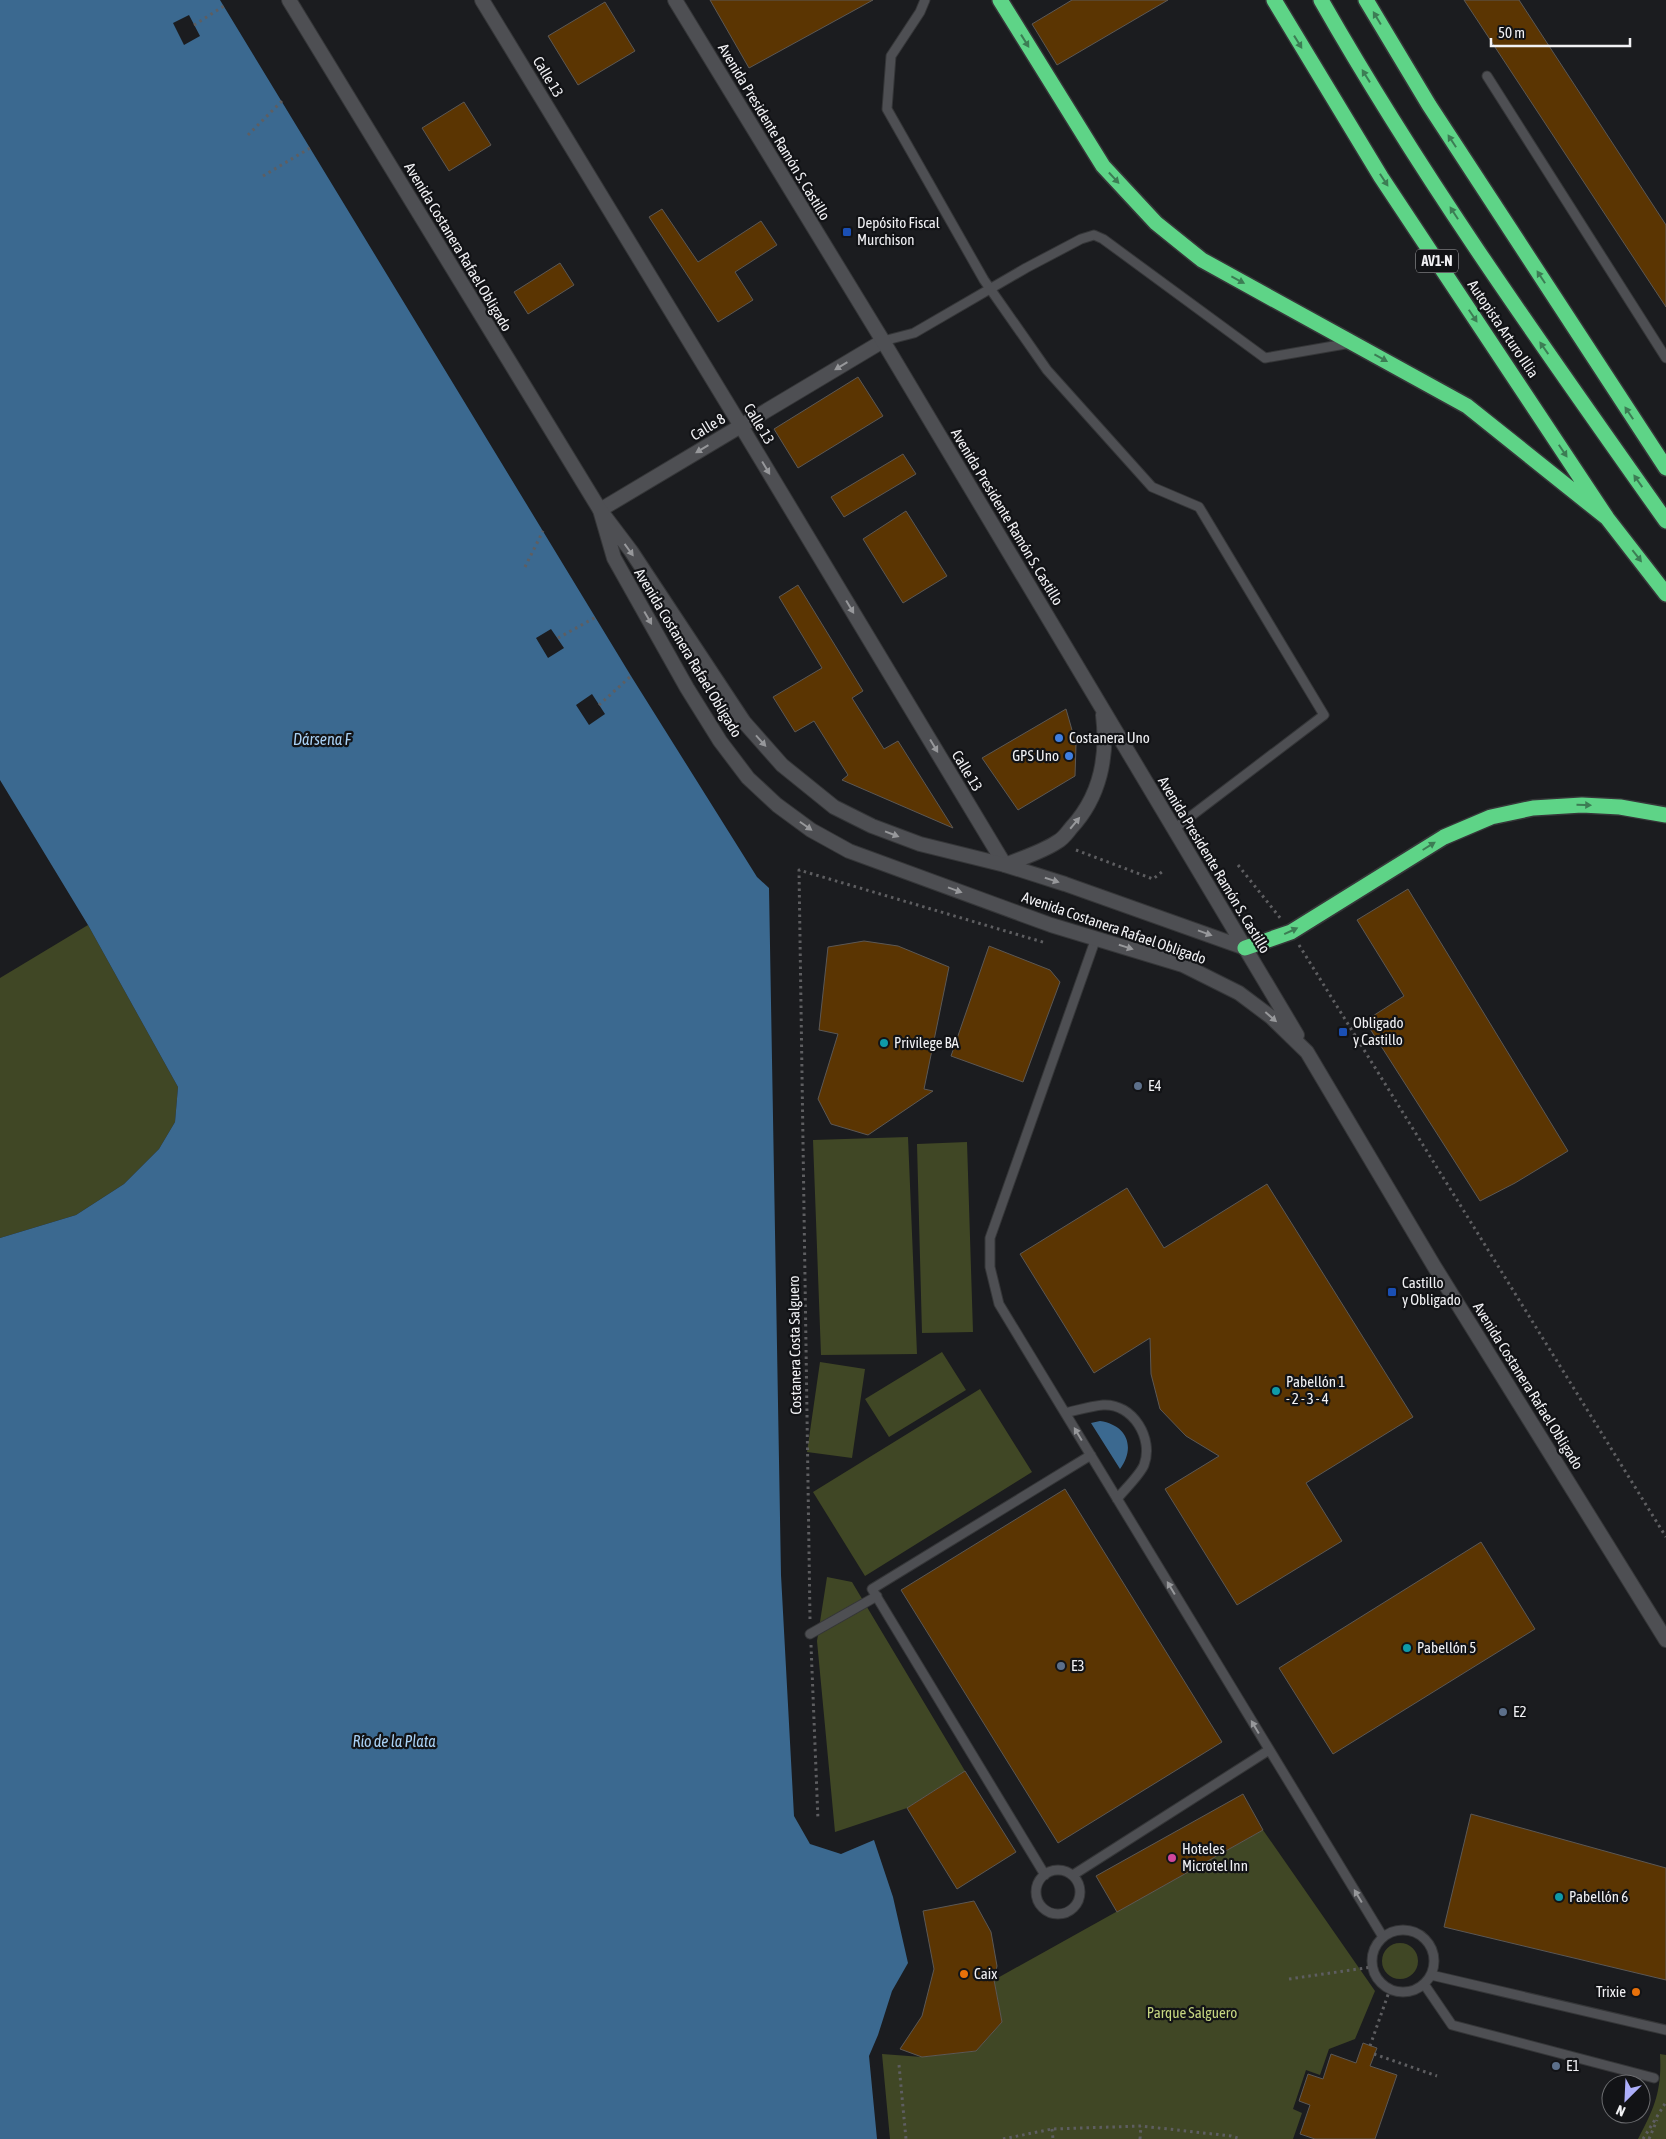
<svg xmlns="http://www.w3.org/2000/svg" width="1666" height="2139" font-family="'Asap Condensed',sans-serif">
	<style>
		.green { fill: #404725 }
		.water { fill: #3b6990 }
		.pier { fill: #1b1c1f }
		.building { fill: #5b3502; stroke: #5c5855 }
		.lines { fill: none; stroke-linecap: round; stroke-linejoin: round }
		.service-casing { stroke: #353638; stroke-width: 11 }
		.minor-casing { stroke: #353638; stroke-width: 16 }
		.secondary-casing { stroke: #353638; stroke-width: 16 }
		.motorway-casing { stroke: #353638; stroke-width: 18 }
		.path { stroke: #5e5e61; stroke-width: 3; stroke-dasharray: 2.5 4; stroke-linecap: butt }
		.service { stroke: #4e4f53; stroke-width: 9 }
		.minor { stroke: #4e4f53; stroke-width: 14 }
		.secondary { stroke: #4e4f53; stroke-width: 14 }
		.motorway { stroke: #5ed487; stroke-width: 15 }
		.oneway { fill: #3c7d54 }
		.oneway2 { fill: #97989b }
		.transit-dot { fill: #1a4fb4; stroke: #121316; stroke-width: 2 }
		.shop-dot { fill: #3f7fe0; stroke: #121316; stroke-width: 2 }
		.culture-dot { fill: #0f9aa8; stroke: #121316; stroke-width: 2 }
		.service-dot { fill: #5c6f8a; stroke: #121316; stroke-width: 2 }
		.hotel-dot { fill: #d1479c; stroke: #121316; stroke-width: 2 }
		.food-dot { fill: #e8710a; stroke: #121316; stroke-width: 2 }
		.labels { text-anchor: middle; stroke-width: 4.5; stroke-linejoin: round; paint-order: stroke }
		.shield { fill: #121316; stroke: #aeaeb1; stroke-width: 1 }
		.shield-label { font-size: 14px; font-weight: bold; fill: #f1f1f4 }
		.street-label { font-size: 15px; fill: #f1f1f4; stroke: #121316 }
		.poi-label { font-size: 15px; fill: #f1f1f4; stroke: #121316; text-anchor: start }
		.park-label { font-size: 15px; fill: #c6d681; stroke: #121316 }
		.water-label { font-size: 16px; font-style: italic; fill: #a9d1f5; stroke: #121316 }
	</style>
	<rect width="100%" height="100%" fill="#1b1c1f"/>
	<!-- green -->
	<path class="green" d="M88,925L178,1087L175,1122L159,1149L124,1184L76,1215L0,1238V978Z
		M908,1137L917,1354L821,1355L813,1140Z
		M967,1142L973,1332L922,1333L917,1144Z
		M942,1352L966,1390L889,1437L865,1399Z
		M820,1362L865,1369L852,1458L807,1452Z
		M980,1389L1032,1472L865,1576L813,1492Z
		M827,1577L852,1582L965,1771L907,1808L835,1832L817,1641Z
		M1263,1830L1375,1991L1355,2039L1329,2049L1320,2075L1306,2070L1293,2109L1302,2113L1293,2139H890L882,2054L922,2057L976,2051L1002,2022L994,1980Z
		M1382 1961a18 18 0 1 1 36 0a18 18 0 1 1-36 0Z
		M1660,2054L1666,2055V2139H1638C1655,2107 1662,2090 1660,2054Z"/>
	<!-- water -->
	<path class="water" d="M0,0H220L631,676L757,877L769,888L781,1575L794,1816L810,1844L841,1854L874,1840L893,1897L908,1963L892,1991L878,2035L869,2056L877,2139H0V1238L76,1215L124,1184L159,1149L175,1122L178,1087L88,925L0,780Z
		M1100,1421C1127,1425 1136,1447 1120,1469L1091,1423Z"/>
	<!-- pier -->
	<path class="pier" d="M189,15L200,36L184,45L173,23Z
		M551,629L564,648L548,658L536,638Z
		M592,694L605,714L589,725L576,705Z"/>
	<!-- building -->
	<path class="building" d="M710,0H873L749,68Z
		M1072,0H1168L1057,65L1032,24Z
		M1464,0H1519L1666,225V307Z
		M605,2L635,51L578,85L548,36Z
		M464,102L491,145L449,171L422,128Z
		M662,209L698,262L761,221L777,245L735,272L753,300L718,322L649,217Z
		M560,263L574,285L528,314L514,292Z
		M858,377L883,416L798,468L774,429Z
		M903,454L916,474L844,517L831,497Z
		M906,511L947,576L903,603L863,539Z
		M798,585L863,691L852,698L884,749L898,741L953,828L842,780L848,775L814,721L795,732L773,697L822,668L779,597Z
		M1066,709L1076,744L1075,776L1018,810L982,758Z
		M1408,889L1568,1151L1515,1183L1480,1201L1365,1021L1404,996L1357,920Z
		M864,941L898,946L949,967L924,1089L933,1091L868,1135L831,1124L818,1099L838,1034L819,1030L828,947Z
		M989,946L1050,970L1060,982L1023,1082L951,1056Z
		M1267,1184L1413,1417L1306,1483L1342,1541L1237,1605L1165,1489L1219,1456L1186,1436L1160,1409L1151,1374L1150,1338L1094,1373L1020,1254L1127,1188L1164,1248Z
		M1065,1489L1222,1742L1058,1843L901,1590Z
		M1481,1542L1535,1629L1333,1754L1279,1668Z
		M965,1771L1016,1852L957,1889L907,1808Z
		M1243,1794L1263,1830L1117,1912L1096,1876Z
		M1471,1814L1666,1868V1980L1444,1927Z
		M974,1901L991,1932L997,1966L994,1980L1002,2022L976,2051L922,2057L900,2049L922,2016L934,1969L923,1911Z
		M1363,2043L1377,2048L1370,2066L1397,2075L1375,2139H1315L1300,2134L1310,2105L1299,2101L1308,2074L1323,2079L1331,2054L1356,2063Z"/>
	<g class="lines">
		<!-- service casing -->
		<g class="service-casing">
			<path id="service" d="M925,0L920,12L891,56L887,109L984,280L1047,370L1152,487L1199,507L1324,715L1174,829
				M1487,76L1666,358
				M883,341L914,333L1026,268L1081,239L1094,235L1103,239L1265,358L1351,343
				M1096,938L990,1238V1267L999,1304L1383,1937
				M1065,1413C1078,1410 1091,1406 1103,1405C1133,1403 1154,1439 1144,1465C1140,1475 1124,1490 1117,1499
				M810,1634L877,1596
				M1036 1892a22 22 0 1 1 44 0a22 22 0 1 1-44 0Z
				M1045,1875L872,1589L1091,1455
				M1073,1875L1269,1750
				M1372 1961a31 31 0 1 1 62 0a31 31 0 1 1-62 0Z
				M1431,1975L1666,2030
				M1424,1984L1452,2025L1654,2078"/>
		</g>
		<!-- minor casing -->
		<g class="minor-casing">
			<path id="minor" d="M482,0L741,426L1005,865
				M600,510L883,341"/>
		</g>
		<!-- secondary casing -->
		<g class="secondary-casing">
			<path id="secondary" d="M289,0L600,510L631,551L744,722L782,765L834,807L872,826L920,844L1005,865L1065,884L1245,948
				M675,0L883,341L1297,1035
				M600,510L614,558L687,688L720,741L748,778L777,805L811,830L849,851L1051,925L1183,965L1239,993L1271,1017L1307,1052L1434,1266L1666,1640
				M1005,865C1022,858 1042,852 1057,842C1063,839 1067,833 1071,828C1100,797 1108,756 1103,715"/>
		</g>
		<!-- motorway casing -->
		<g class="motorway-casing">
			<path id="motorway" d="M1000,0L1103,166L1156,223L1202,260L1467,406L1607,518
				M1274,0L1381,177L1607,518L1666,594
				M1321,0C1424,181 1546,351 1666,521
				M1366,0L1429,105L1666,468
				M1245,948L1291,932L1444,837L1491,817L1533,808L1582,805L1620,807L1666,815"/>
		</g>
		<!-- path -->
		<path class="path" d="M194,25L224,6
			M248,135L282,101
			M263,176L310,148
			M525,567L543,531
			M558,638L596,617
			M599,705L631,676
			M1076,850L1153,879L1163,871
			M1238,865L1281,919
			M1299,945L1666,1537
			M810,1619L799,870L1046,943
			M811,1645L818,1820
			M1289,1979L1372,1967
			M1370,2046L1390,1989
			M1374,2054L1437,2076
			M899,2065L906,2139
			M1052,2129L1053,2139
			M1003,2139L1052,2129L1141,2126L1231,2136L1241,2139
			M1140,2139L1141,2126
			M1643,2139L1666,2102
			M1649,2139L1657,2120"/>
		<!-- service -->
		<use href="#service" class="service"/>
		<!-- minor -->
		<use href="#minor" class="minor"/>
		<!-- secondary -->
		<use href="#secondary" class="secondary"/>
		<!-- motorway -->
		<use href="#motorway" class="motorway"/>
	</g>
	<!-- one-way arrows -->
	<defs><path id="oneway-solid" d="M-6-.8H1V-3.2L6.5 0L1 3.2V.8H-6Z" transform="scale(1.25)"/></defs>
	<g class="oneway">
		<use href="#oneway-solid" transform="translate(1377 18) rotate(-121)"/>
		<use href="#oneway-solid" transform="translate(1025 41) rotate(58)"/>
		<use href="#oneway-solid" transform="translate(1298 42) rotate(58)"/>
		<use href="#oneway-solid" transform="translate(1366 76) rotate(-122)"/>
		<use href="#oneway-solid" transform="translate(1452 141) rotate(-123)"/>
		<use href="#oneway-solid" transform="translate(1114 178) rotate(47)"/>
		<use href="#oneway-solid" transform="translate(1384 180) rotate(57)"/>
		<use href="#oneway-solid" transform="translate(1454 213) rotate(-123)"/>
		<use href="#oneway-solid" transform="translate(1541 277) rotate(-123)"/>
		<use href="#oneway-solid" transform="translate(1238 280) rotate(28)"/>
		<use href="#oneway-solid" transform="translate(1473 316) rotate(56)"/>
		<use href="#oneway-solid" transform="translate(1544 348) rotate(-125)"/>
		<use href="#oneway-solid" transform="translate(1381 358) rotate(29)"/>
		<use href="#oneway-solid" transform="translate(1629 413) rotate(-124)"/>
		<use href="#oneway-solid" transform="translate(1563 451) rotate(56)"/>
		<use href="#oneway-solid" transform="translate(1638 481) rotate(-125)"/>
		<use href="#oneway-solid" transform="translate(1637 556) rotate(52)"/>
		<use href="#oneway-solid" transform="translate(1584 805) rotate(1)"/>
		<use href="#oneway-solid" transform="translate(1429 846) rotate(-32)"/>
		<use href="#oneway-solid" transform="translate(1291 931) rotate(-25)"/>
	</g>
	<g class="oneway2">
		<use href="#oneway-solid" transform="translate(841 366) rotate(149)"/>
		<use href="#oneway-solid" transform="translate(702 449) rotate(149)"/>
		<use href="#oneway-solid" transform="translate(766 468) rotate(59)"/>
		<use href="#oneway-solid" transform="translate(629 550) rotate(54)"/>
		<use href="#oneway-solid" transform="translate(850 607) rotate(59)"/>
		<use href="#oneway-solid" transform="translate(648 618) rotate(60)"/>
		<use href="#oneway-solid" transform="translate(761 741) rotate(48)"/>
		<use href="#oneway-solid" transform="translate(934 746) rotate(59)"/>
		<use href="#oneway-solid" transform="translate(1075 823) rotate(-50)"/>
		<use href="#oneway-solid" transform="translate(806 826) rotate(35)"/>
		<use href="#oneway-solid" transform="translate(892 834) rotate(21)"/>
		<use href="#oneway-solid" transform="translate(1052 880) rotate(17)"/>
		<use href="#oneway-solid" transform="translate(955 890) rotate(20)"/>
		<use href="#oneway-solid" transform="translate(1205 933) rotate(20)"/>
		<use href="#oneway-solid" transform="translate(1126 947) rotate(17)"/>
		<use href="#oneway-solid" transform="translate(1271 1017) rotate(41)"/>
		<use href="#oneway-solid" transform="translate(1078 1434) rotate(-121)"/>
		<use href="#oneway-solid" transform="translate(1171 1588) rotate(-121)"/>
		<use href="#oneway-solid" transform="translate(1255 1727) rotate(-121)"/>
		<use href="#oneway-solid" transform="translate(1358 1896) rotate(-121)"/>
	</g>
	<!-- markers -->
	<g class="transit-dot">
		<rect x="842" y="227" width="10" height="10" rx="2.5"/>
		<rect x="1338" y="1027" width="10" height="10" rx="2.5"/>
		<rect x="1387" y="1287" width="10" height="10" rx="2.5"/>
	</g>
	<g class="shop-dot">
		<circle cx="1059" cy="738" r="5"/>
		<circle cx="1069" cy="756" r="5"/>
	</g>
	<g class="culture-dot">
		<circle cx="884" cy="1043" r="5"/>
		<circle cx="1276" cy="1391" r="5"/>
		<circle cx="1407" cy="1648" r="5"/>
		<circle cx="1559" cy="1897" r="5"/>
	</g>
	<g class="service-dot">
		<circle cx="1138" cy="1086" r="5"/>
		<circle cx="1061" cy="1666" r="5"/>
		<circle cx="1503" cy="1712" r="5"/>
		<circle cx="1556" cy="2066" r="5"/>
	</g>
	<circle class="hotel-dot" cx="1172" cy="1858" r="5"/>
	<g class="food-dot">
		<circle cx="964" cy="1974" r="5"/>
		<circle cx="1636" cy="1992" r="5"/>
	</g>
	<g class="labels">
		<!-- shield labels -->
		<rect class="shield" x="1416" y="249.5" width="42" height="23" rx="4"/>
		<g class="shield-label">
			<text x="1437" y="266">AV1-N</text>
		</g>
		<!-- street labels -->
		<g class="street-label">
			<text transform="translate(548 77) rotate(59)" y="5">Calle 13</text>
			<text transform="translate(774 132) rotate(59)" y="5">Avenida Presidente Ramón S. Castillo</text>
			<text transform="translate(458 247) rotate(59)" y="5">Avenida Costanera Rafael Obligado</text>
			<text transform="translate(1503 329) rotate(56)" y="5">Autopista Arturo Illia</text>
			<text transform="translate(759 424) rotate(59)" y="5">Calle 13</text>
			<text transform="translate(708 427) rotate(-31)" y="5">Calle 8</text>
			<text transform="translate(1007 517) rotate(59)" y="5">Avenida Presidente Ramón S. Castillo</text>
			<text transform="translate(688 653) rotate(59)" y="5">Avenida Costanera Rafael Obligado</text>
			<text transform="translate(967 771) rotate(59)" y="5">Calle 13</text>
			<text transform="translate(1214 865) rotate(59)" y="5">Avenida Presidente Ramón S. Castillo</text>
			<text transform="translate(1114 928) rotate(19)" y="5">Avenida Costanera Rafael Obligado</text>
			<text transform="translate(795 1345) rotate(-91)" y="5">Costanera Costa Salguero</text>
			<text transform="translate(1528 1386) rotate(58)" y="5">Avenida Costanera Rafael Obligado</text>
		</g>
		<!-- poi labels -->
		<g class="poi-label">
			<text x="857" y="228">Depósito Fiscal<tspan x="857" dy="17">Murchison</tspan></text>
			<text x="1069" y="743">Costanera Uno</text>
			<text x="1059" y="761" text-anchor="end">GPS Uno</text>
			<text x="1353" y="1028">Obligado<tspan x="1353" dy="17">y Castillo</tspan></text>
			<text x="894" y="1048">Privilege BA</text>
			<text x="1148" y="1091">E4</text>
			<text x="1402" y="1288">Castillo<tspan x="1402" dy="17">y Obligado</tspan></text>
			<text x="1286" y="1387">Pabellón 1<tspan x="1286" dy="17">- 2 - 3 - 4</tspan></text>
			<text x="1417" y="1653">Pabellón 5</text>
			<text x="1071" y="1671">E3</text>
			<text x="1513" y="1717">E2</text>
			<text x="1182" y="1854">Hoteles<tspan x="1182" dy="17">Microtel Inn</tspan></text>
			<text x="1569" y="1902">Pabellón 6</text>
			<text x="974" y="1979">Caix</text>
			<text x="1626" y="1997" text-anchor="end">Trixie</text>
			<text x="1566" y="2071">E1</text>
		</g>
		<!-- park labels -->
		<g class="park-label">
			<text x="1192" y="2018">Parque Salguero</text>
		</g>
		<!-- water labels -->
		<g class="water-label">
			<text x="322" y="745">Dársena F</text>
			<text x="394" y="1747">Río de la Plata</text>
		</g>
	</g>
	<!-- north arrow -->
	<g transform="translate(1626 2099) rotate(204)"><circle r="24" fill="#121316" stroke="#6b6c6f"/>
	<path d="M0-4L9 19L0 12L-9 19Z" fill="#adaffb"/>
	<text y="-8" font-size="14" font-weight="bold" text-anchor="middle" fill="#f1f1f4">N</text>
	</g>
	<!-- scale -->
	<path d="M1491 38v8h139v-8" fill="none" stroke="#f1f1f4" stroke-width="2.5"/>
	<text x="1498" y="38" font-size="15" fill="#f1f1f4" stroke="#121316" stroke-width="4" paint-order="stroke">50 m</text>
</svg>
